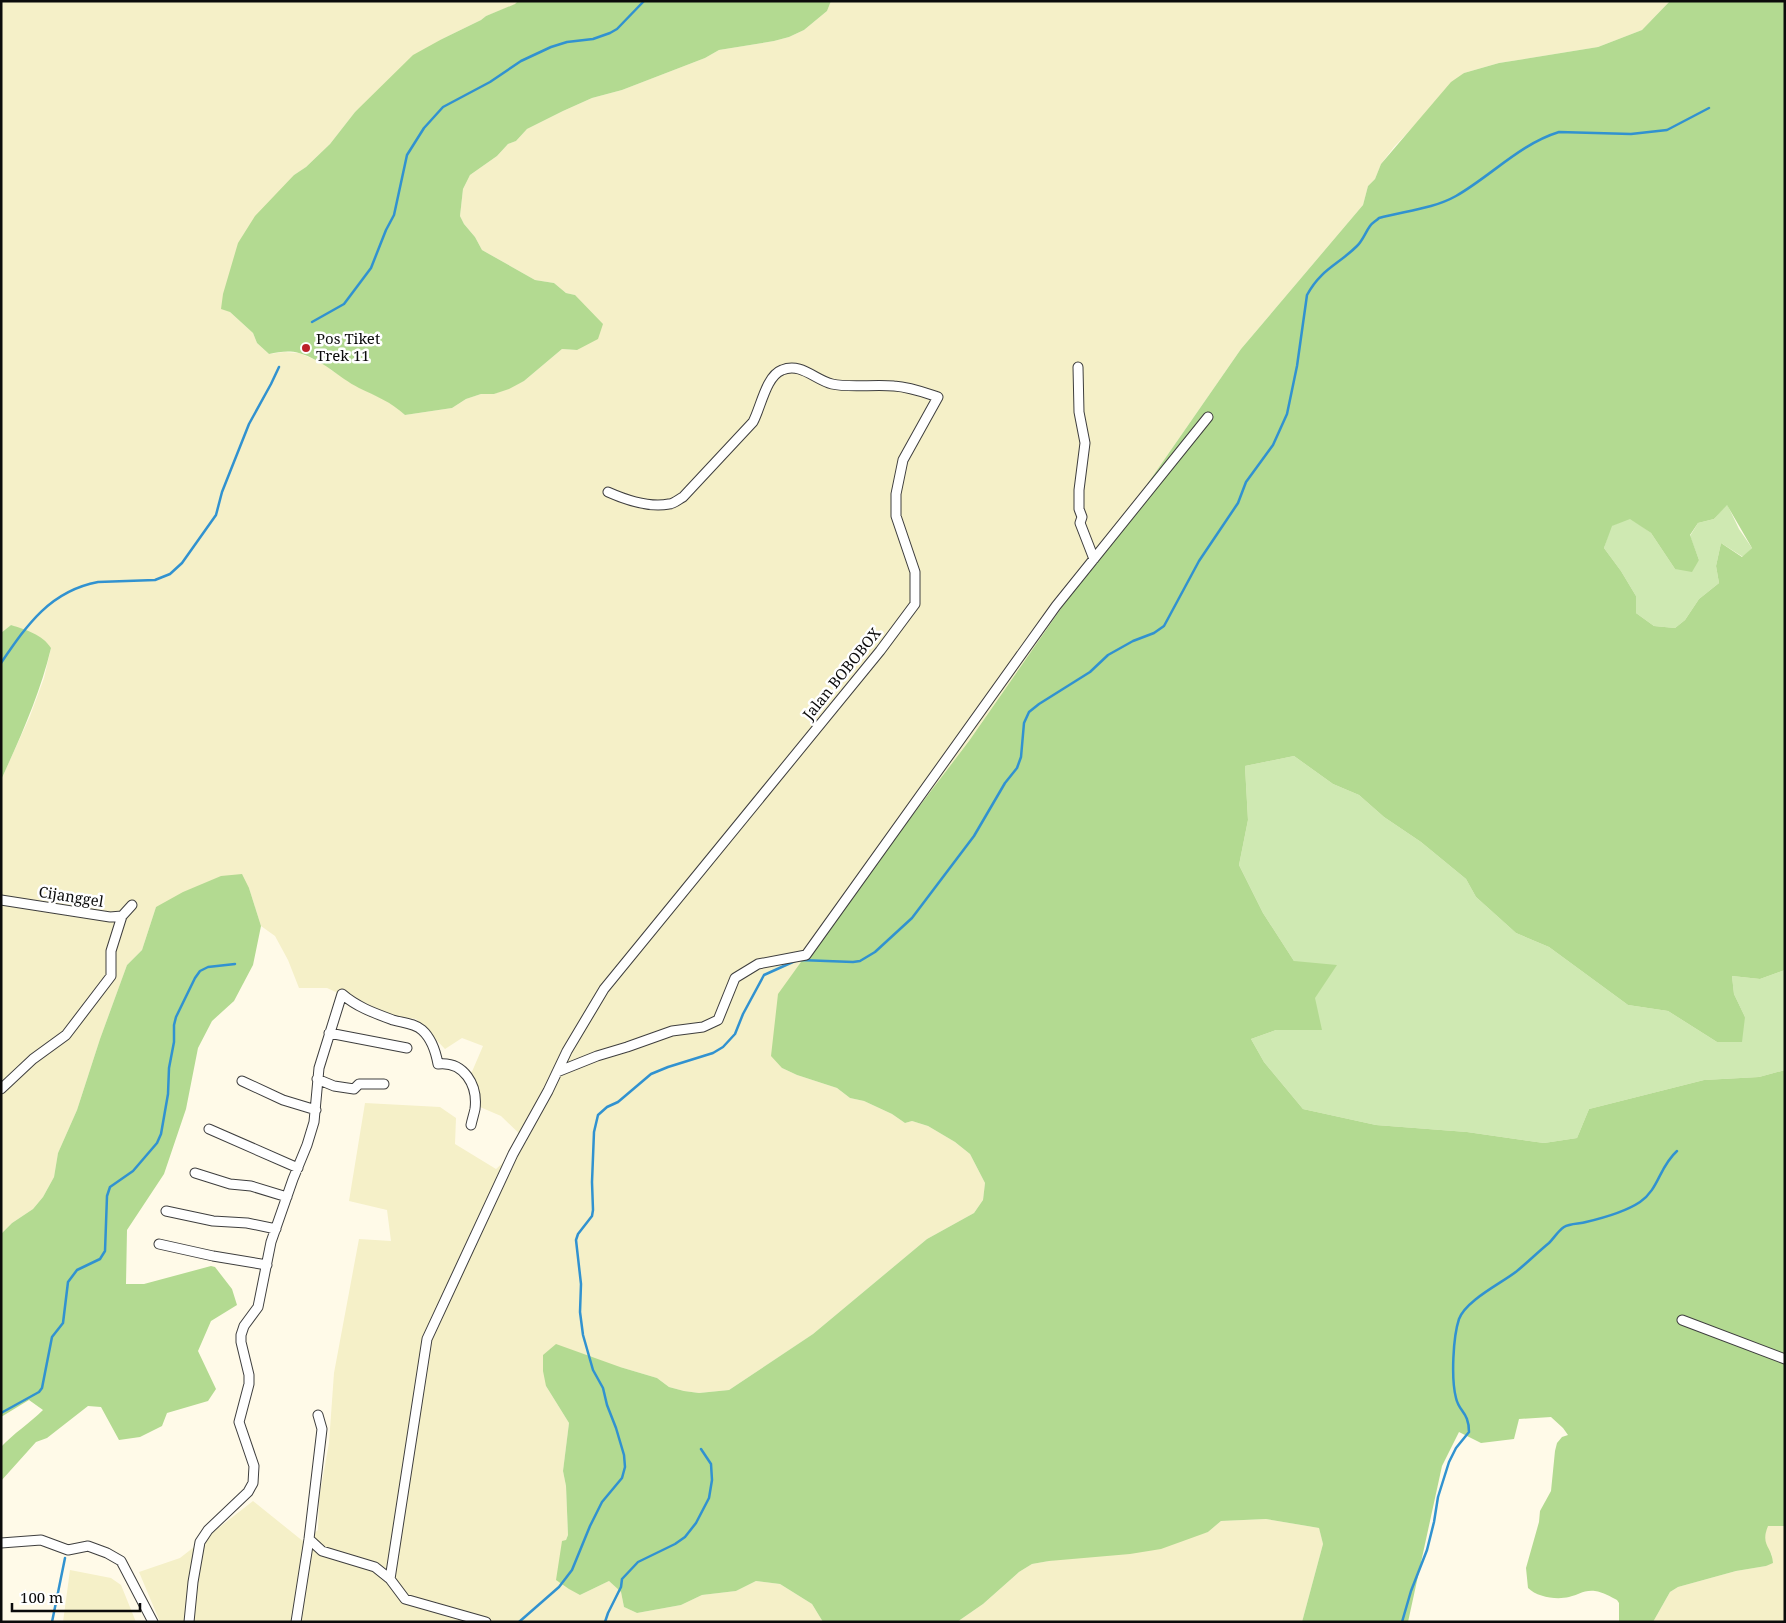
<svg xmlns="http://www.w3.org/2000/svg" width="1786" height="1623" font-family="'Noto Serif',serif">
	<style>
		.farmland { fill: #f5f0c8 }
		.green { fill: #cfe9b2 }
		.forest { fill: #b3da91; fill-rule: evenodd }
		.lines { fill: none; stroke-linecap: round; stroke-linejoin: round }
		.stream { stroke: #3192d0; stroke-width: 2.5 }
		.minor-casing { stroke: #3e3e3e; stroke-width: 11 }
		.minor { stroke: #fff; stroke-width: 9 }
		.poi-dot { fill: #bc212a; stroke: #fff; stroke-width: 2 }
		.labels { text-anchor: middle; stroke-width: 5; stroke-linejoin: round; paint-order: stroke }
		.poi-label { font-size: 15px; fill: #0b0b0b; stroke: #fff; text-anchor: start }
		.street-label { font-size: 15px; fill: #0b0b0b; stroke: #fff }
	</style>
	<rect width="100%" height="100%" fill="#fffae8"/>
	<!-- farmland -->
	<path class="farmland" d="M1,1H518L516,4L486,16L481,20L442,39L355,112L330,144L306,167L294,175L230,312L253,333L257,343L269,354L284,352L299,353L325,364L331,370L359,387L393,404L405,415L452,408L466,399L481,394H494L524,381L562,349L577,350L575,295L566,293L554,283L535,280L482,250L475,237L464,224L460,216L463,189L470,175L497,156L508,144L516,141L527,129L563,111L592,98L622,90L705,58L719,50L774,41L789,37L804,30L827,11L831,1H1670L1642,30L1598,47L1499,63L1464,73L1394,147L1381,164L1375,179L1368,186L1363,205L1241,349L969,741L806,955L782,1068L797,1075L837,1088L850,1098L864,1101L892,1114L905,1123L912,1121L928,1126L955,1142L970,1154L985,1183L983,1200L974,1213L927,1239L813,1334L729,1390L699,1393L684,1391L669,1387L657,1378L620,1367L546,1386L569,1423L563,1471L566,1486L568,1535L566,1540L580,1595L609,1581L621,1592L624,1607L637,1613L681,1605L702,1595L736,1591L756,1581L780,1584L812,1604L823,1622H160L139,1572L180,1558L253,1501L304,1542L318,1530L319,1498L329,1443L334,1373L359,1239L391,1241L387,1210L349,1201L365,1103L440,1107L456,1118L455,1144L496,1169L527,1141L501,1116L480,1107L471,1074L483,1046L462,1038L445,1049L416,1019L386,1015L327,988H299L288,960L275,936L261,926L249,888L156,907L142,950L127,965L100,1039L77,1110L58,1153L54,1177L43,1197L33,1209L12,1223L1,1234V780L30,716L44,678L51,648L11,625L1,633Z
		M1266,1519L1319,1528L1323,1544L1302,1622H957L983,1604L1019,1572L1032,1564L1208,1532L1221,1521Z
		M1783,1525L1785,1526V1622H1653L1670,1592L1678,1587L1736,1571L1766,1566L1772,1555L1767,1548L1764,1541L1767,1526Z
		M70,1570L111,1578L121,1585L136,1622H63Z"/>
	<!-- green -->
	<path class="green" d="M1727,504L1739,529L1752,548L1743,557L1721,543L1716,566L1719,583L1699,599L1685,620L1675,628L1654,626L1636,613V596L1621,571L1604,548L1611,526L1630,518L1651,533L1675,569L1699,560L1690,536L1698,523L1714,519Z
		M1294,756L1333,784L1359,795L1384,817L1421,842L1466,879L1476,897L1516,933L1549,947L1628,1005L1668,1011L1717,1042L1745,1017L1734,994L1732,976L1760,979L1785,970V1070L1759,1077L1704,1080L1589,1109L1577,1138L1544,1143L1467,1132L1376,1125L1303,1109L1264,1062L1251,1039L1276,1030H1321L1294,961L1263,913L1239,865L1248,820L1245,766Z"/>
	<!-- forest -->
	<path class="forest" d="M518,1H831L827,11L804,30L789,37L774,41L719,50L705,58L622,90L592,98L563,111L527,129L516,141L508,144L497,156L470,175L463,189L460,216L464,224L475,237L482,250L535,280L554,283L566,293L575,295L603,324L598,339L577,350L562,349L524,381L509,389L494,394H481L466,399L452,408L405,415C391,402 376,396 359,388C338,377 323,360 299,353C289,350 279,352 269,354L257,343L253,333L230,312L221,309L223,294L238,243L255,216L294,175L306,167L330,144L355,112L413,55L442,39L481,20L486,16L515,4Z
		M1670,1H1785V970L1760,979L1732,976L1734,994L1745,1017L1742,1042H1717L1668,1011L1628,1005L1549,947L1516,933L1476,897L1466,879L1421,842L1384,817L1359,795L1333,784L1294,756L1245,766L1248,820L1239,865L1263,913L1294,961L1337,965L1315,998L1322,1030H1276L1251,1039L1264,1062L1303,1109L1376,1125L1467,1132L1544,1143L1577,1138L1589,1109L1704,1080L1759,1077L1785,1070V1526H1768C1760,1546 1772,1546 1773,1563L1766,1566L1736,1571L1678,1587L1670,1592L1653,1622H1619V1603L1617,1600C1611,1597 1603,1592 1595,1591C1582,1590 1579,1595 1569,1597C1556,1600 1537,1597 1528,1588L1526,1568L1539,1522L1540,1511L1551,1491L1555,1451L1557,1443L1562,1437L1568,1435L1563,1428L1551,1417L1519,1419L1514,1439L1481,1443L1459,1432L1442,1466L1408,1622H1302L1323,1544L1319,1528L1266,1519L1221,1521L1208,1532L1161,1549L1130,1554L1049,1561L1032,1564L1019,1572L983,1604L957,1622H823L812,1604L780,1584L756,1581L736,1591L702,1595L681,1605L637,1613L624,1607L621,1592L609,1581L580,1595L569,1589L556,1580L562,1541L566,1540L568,1535L566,1486L563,1471L569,1423L546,1386L543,1371V1355L556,1344L620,1367L657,1378L669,1387L684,1391L699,1393L729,1390L813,1334L927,1239L974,1213L983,1200L985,1183L970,1154L955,1142L928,1126L912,1121L905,1123L892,1114L864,1101L850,1098L837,1088L797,1075L782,1068L771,1056L778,994L806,955L969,741L1241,349L1363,205L1368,186L1375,179L1381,164L1451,82L1464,73L1499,63L1598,47L1642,30ZM1727,505L1752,548L1742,557L1721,543L1716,566L1719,583L1699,599L1685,620L1675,628L1654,626L1636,613V596L1621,571L1604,548L1612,526L1630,519L1651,533L1675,569L1692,572L1699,560L1690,535L1698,523L1714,519Z
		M11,625C26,630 42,634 51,648C40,694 21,736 1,780V633Z
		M242,874L249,888L261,926L253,965L234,1001L212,1021L198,1048L186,1109L164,1174L127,1230L126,1284H144L211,1266L215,1267L232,1289L237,1305L211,1321L198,1351L216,1389L208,1401L167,1413L162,1426L140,1437L119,1440L101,1407L88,1406L47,1438L36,1442L1,1481V1447C14,1433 30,1423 43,1410L29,1400L1,1417V1234L12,1223L33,1209L43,1197L54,1177L58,1153L77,1110L100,1039L127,965L142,950L156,907L183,892L221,876Z"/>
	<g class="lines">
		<!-- stream -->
		<path class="stream" d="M312,322L344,304L371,268L386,230L394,215L407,155L424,128L443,107L490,82L521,61L551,47L567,42L593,39L610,33L617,29L644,1
			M1,663C27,625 50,591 98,582L155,580L170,574L182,563L216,515L222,492L249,424L271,384L279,367
			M800,960L853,962L860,961L875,952L912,918L974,836L1005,783L1017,768L1021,757L1024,723L1029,712L1039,704L1090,672L1108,655L1133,641L1154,633L1164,626L1199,561L1238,503L1246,482L1273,445L1287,414L1297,366L1307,295C1321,269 1338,265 1357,246C1363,240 1365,233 1370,226C1372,223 1376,221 1379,218C1404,211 1433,209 1456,196C1491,176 1520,144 1559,132L1631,134L1667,130L1709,108
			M1,1413L39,1392L42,1388L52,1337L63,1323L68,1282L77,1270L100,1259L105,1251L107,1196L110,1187L133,1171L157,1143L161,1134L168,1094L169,1068L174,1042V1025L176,1017L195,978L200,971L208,967L235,964
			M52,1622L65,1558
			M519,1622L559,1587L572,1570L590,1526L602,1502L622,1478L625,1467L624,1455L616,1428L607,1405L603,1388L593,1370L583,1335L580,1312L581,1284L576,1240L578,1234L592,1216L593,1210L592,1182L594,1132L598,1115L607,1107L618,1102L651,1074L668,1067L713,1053L723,1047L735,1034L743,1014L764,975L795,961
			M605,1622L608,1613L621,1587L622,1579L638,1562L675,1544L685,1537L696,1523L709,1498L712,1480L711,1464L701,1449
			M1402,1622L1411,1591L1427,1550L1434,1522L1438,1497L1449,1462L1456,1448L1469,1432C1469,1412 1459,1412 1456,1398C1451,1379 1453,1337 1459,1319C1466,1300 1502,1283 1517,1271C1528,1262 1538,1252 1549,1243C1554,1238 1558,1231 1564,1227C1570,1223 1580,1224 1586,1222C1603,1218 1625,1212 1640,1202C1659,1189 1659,1167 1677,1151"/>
		<!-- minor casing -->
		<g class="minor-casing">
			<path id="minor" d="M1078,367L1079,412L1085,443L1079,490V509L1082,517L1080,523L1094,559
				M1,900L110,917L122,916L132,905
				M329,1033L407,1048
				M557,1072L597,1056L627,1047L672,1031L703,1027L718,1020L735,978L758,964L806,955L1056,606L1208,417
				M317,1079L334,1086L354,1089L359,1084H384
				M242,1081L283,1100L316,1110
				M1,1089L33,1059L66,1035L111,976V951L122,916
				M209,1129L298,1168
				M195,1173L230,1184L251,1186L287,1197
				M166,1211L213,1221L247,1223L276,1229
				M159,1244L213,1256L267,1265
				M1682,1320L1785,1359
				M309,1539L322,1551L375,1567L390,1579L405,1599L486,1622
				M1,1543L41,1540L68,1550L88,1546L107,1553L121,1561L153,1622
				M390,1579L427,1339L513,1154L548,1091L567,1051L604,989L880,651L915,604V572L896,516V494L903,460L938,397C923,392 910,387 894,386C875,384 849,388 832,384C815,380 801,362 782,370C766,376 761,407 753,422L683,497C679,499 674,504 669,504C649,508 626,500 608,492
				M189,1622L193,1582L200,1542L208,1530L248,1492L253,1483L254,1466L239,1422L249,1384V1375L241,1342V1335L244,1326L258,1307L271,1242L293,1179L307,1145L314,1122L319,1068L342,994C357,1007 374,1013 393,1020C403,1023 414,1023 422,1030C431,1038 436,1053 438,1064C464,1061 478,1085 475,1109C474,1114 472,1120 471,1125
				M296,1622L309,1539L322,1429L318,1415"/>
		</g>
		<!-- minor -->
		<use href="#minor" class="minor"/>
	</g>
	<!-- markers -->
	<circle class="poi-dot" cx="306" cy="348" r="5"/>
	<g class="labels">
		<!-- poi labels -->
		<g class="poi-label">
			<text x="316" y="344">Pos Tiket<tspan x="316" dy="17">Trek 11</tspan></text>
		</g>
		<!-- street labels -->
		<g class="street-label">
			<text transform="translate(842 674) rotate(-51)" y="5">Jalan BOBOBOX</text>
			<text transform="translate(71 897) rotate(9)" y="5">Cijanggel</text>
		</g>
	</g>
	<!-- border -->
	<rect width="1786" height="1623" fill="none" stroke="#0b0b0b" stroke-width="5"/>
	<!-- scale -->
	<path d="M12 1603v8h128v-8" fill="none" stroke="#0b0b0b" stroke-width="2.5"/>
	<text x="20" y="1603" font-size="15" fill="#0b0b0b" stroke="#ffffff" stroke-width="4" paint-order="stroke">100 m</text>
</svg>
